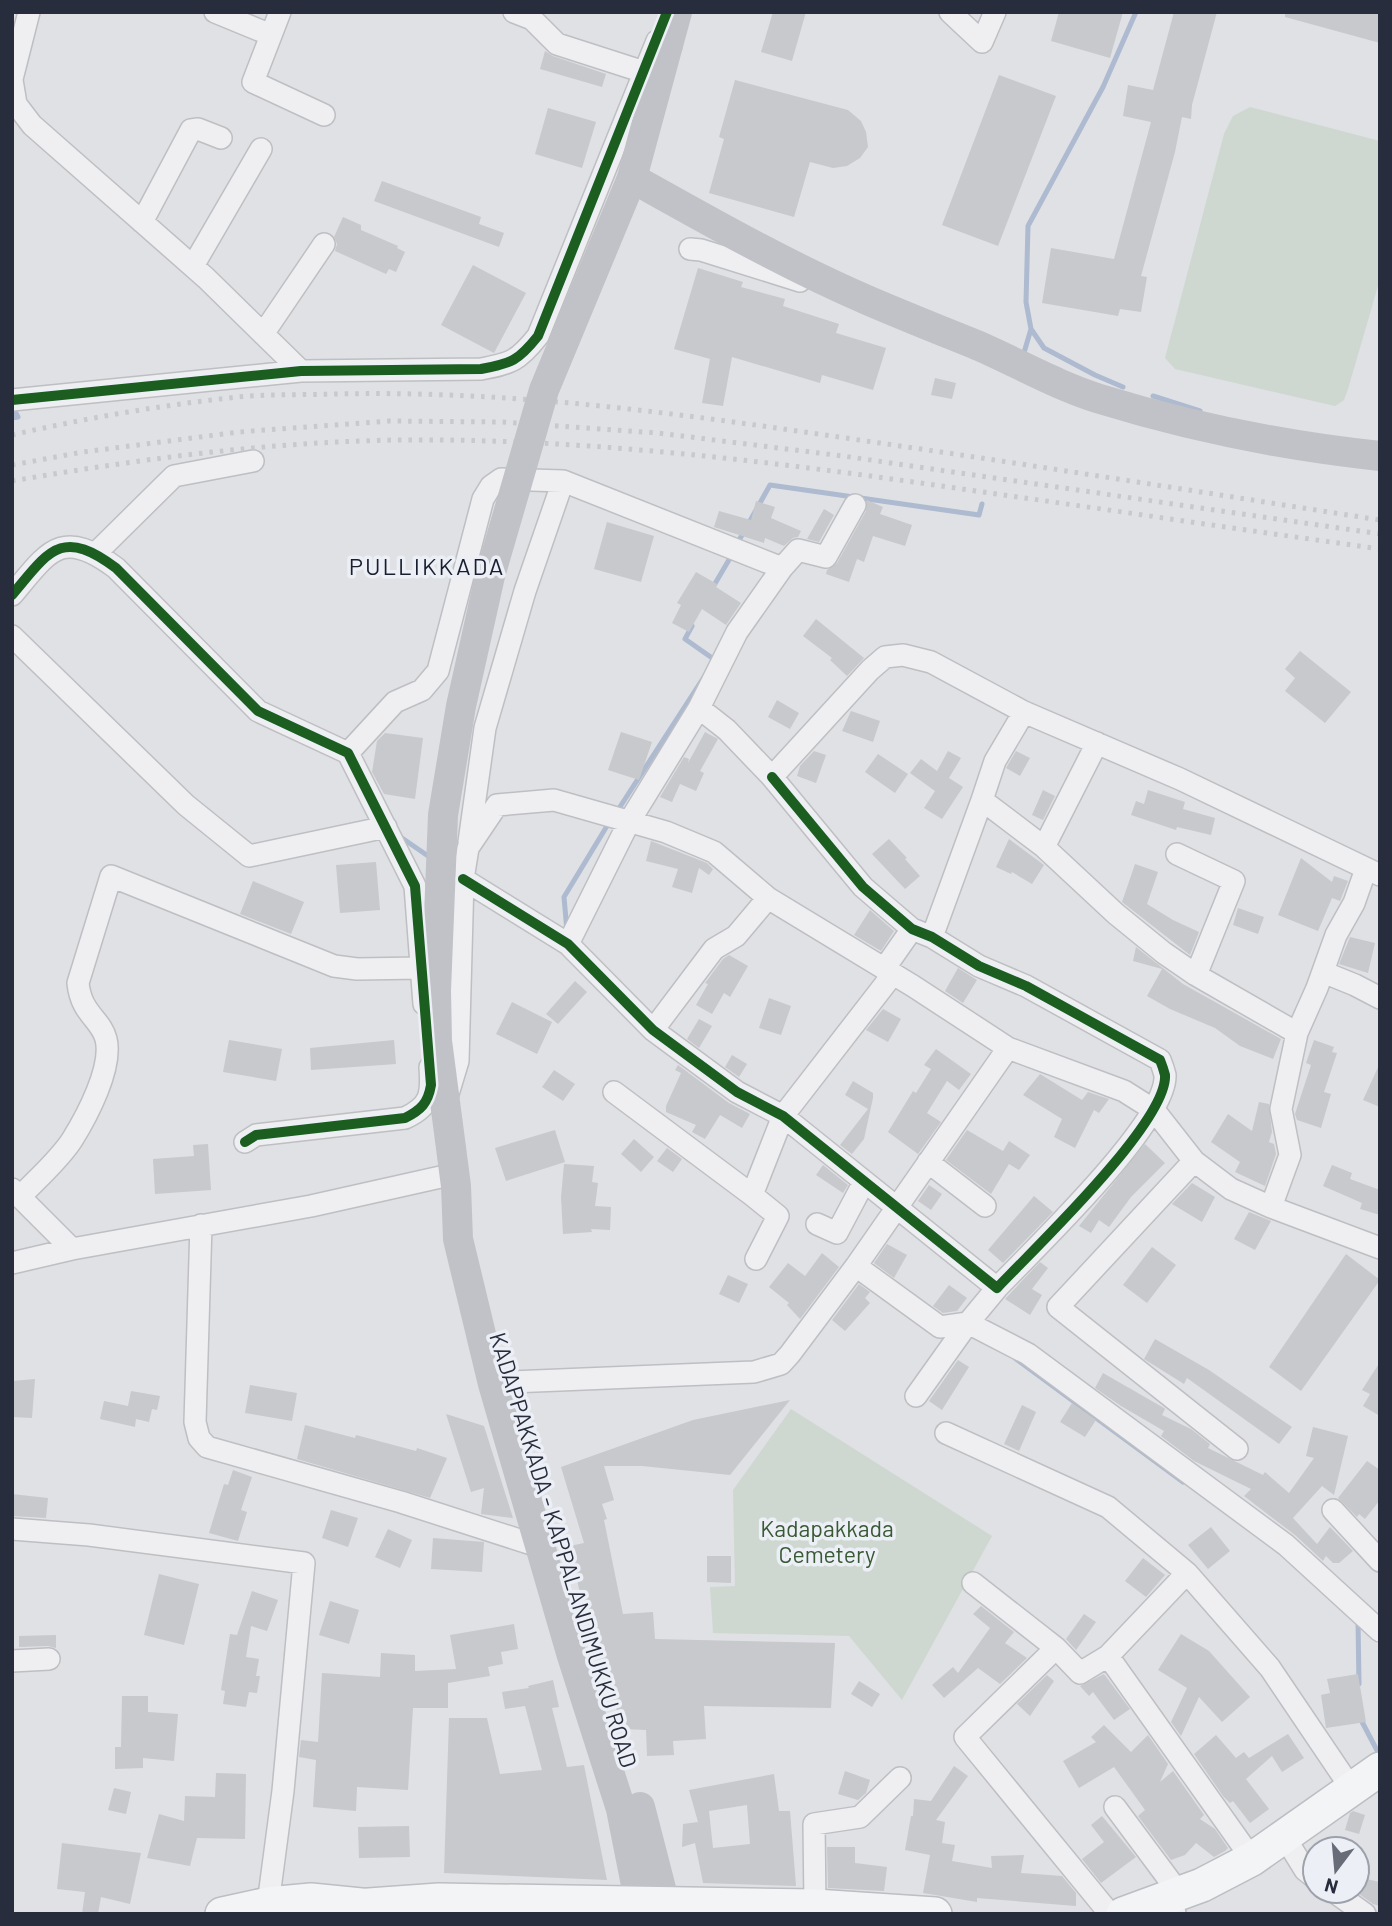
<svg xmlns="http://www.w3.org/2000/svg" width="1392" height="1926" font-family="Barlow,sans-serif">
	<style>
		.green { fill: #ced8d0 }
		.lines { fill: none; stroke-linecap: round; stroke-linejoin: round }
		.stream { stroke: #adbad0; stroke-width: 5 }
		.building { fill: #c7c9cd; fill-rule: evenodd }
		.minor-casing { stroke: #bebfc3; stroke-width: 24 }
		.primary-casing { stroke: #bbbec2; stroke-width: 36 }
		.minor { stroke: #efeff1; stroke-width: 21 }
		.secondary { stroke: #c0c2c7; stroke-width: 30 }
		.primary { stroke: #f3f4f5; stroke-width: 33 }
		.rail { stroke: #c8c9cd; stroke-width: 5; stroke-dasharray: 3.5 7; stroke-linecap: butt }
		.secondary-bridge { stroke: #c0c2c7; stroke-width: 30 }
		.cycleway-casing { stroke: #eceff5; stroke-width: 15 }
		.cycleway { stroke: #1b5e20; stroke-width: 10 }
		.labels { text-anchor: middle; stroke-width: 7; stroke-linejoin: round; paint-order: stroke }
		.park-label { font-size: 23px; fill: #385934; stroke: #eceff5 }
		.street-label { font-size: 23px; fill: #272d3d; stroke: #eceff5 }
		.neighbourhood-label { font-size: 24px; letter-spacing: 2px; fill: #191e2e; stroke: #eceff5 }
	</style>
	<rect width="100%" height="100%" fill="#dfe1e5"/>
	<!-- green -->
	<path class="green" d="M1250,107L1380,141V279L1348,389L1344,400L1335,406L1175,369L1165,358L1224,134L1233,116Z
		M791,1409L992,1536L902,1700L849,1636L713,1633L710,1587L735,1586L733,1490Z"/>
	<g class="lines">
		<!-- stream -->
		<path class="stream" d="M1023,356L1031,329
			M1123,387L1095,375L1044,348L1031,329L1026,302L1028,226L1103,87L1136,12
			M1153,396L1200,411
			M12,406L18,417L12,418
			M737,544L770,485L979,515L982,504
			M713,587L733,553
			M692,626L685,639L715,660
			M616,813L704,677
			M399,836L431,858
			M567,931L564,897L610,821
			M1016,1359L1183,1482
			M1358,1620L1359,1684
			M1360,1718L1380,1756"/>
	</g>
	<!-- building -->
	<path class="building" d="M773,12H806L792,61L761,52Z
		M1059,12H1123L1110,58L1051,41Z
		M1174,12H1217L1192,105L1191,119L1182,117L1175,152L1141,276L1147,277L1141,312L1120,309L1118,316L1042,303L1051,248L1114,259L1151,122L1123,116L1128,85L1153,90Z
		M1285,12H1380V43L1285,17Z
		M545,51L553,56L606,74L602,87L540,69Z
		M999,75L1056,96L998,246L942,225Z
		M735,80L848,110L861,121L866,132L868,147L860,158L847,166L833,168L810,162L794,217L709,193L724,139L719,137Z
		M548,108L596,122L582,168L535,154Z
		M382,181L481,217L479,224L504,233L499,247L374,201Z
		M343,217L361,225V230L398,246L397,248L405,252L396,272L389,269L386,274L335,251L337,244L334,237Z
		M473,265L526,293L494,353L441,325Z
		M698,268L743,282L741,287L785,299L783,306L839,324L836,333L886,348L873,390L822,375L820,383L732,357L723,406L702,403L710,359L674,349Z
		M935,378L956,383L952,399L931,395Z
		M867,500L883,507L880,514L912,525L905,546L873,536L864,562L857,559L849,582L826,574L827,570L837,563L866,511Z
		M756,501L775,507L771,518L801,531L798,537L793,538L784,546L765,538L764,543L714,527L719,511L751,520Z
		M824,509L834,515L819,542L807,539Z
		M607,522L654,536L641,582L594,569Z
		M696,572L717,584L716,587L741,603L726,625L702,609L689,632L672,623L681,605L677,603Z
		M816,619L864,658L847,676L830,660L832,658L803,636Z
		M1300,651L1351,692L1325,723L1285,691L1295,678L1285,669Z
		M777,700L799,713L790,729L768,717Z
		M851,711L880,721L873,742L842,731Z
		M621,732L652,742L639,780L608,770Z
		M705,732L718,739L700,771L704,773L696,791L680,784L672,802L660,797L684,757L689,759L688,763Z
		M385,733L423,738L415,799L384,794L372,772L377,741Z
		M814,751L826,755L816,783L797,776L800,766Z
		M948,751L961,758L949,778L963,787L942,819L924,808L935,791L910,773L921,759L937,771Z
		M1016,751L1030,758L1020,776L1006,768Z
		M878,754L908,774L895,793L865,772Z
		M1043,790L1055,796L1043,820L1032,815Z
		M1148,790L1185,802L1183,809L1215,818L1211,835L1177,827L1176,830L1131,815L1136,801L1144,804Z
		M889,839L907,858L905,859L920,876L905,889L872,854Z
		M1009,839L1044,865L1032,884L1012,872L1011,874L996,867Z
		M651,841L707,863L713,869L709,875L699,868L692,893L672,887L678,869L646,861Z
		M1301,858L1332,882L1334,876L1348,881L1340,901L1332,898L1318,931L1278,915Z
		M376,862L380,910L340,913L336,865Z
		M1135,864L1158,872L1147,904L1173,920L1199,932L1190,955L1122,902Z
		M253,881L304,902L291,934L240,914Z
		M1238,908L1264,917L1258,934L1233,925Z
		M870,910L894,931L881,951L854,935Z
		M1350,937L1375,943L1368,973L1339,964Z
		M1136,947L1183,984L1281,1039L1273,1059L1240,1046L1215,1028L1170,1009L1147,996L1162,969L1133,961Z
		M729,955L748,966L730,997L724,993L712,1014L696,1005L708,984L705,983L723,959Z
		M958,968L977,980L963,1003L945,991Z
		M575,981L587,992L558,1024L546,1014Z
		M769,998L791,1006L781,1035L759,1028Z
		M512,1002L552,1022L537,1054L496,1034Z
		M883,1009L901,1019L888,1042L866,1030Z
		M699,1019L712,1026L699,1048L687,1039Z
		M229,1040L282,1049L276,1081L223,1072Z
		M394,1040L396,1064L311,1070L310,1048Z
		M1314,1040L1334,1047L1332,1052L1337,1053L1324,1092L1331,1094L1321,1128L1297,1120L1295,1114L1311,1065L1306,1063Z
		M936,1049L971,1074L959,1090L947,1081L927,1113L941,1122L918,1154L888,1132L913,1091L916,1093L931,1069L924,1065Z
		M732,1055L747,1064L739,1077L725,1067Z
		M1380,1063V1107L1363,1100Z
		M678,1065L729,1103L750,1114L742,1128L720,1115L705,1139L692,1132L696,1125L666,1112V1106L681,1073L675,1070Z
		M554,1070L575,1084L563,1101L542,1087Z
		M1040,1074L1082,1100L1088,1092L1109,1099L1099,1113L1094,1110L1075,1148L1054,1137L1062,1119L1023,1095Z
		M853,1081L873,1093V1098L864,1139L852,1154L840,1145L868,1109L845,1095Z
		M1259,1102L1269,1104L1272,1132L1269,1142L1274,1144L1276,1154L1265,1186L1235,1172L1240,1162L1211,1142L1228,1114L1252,1131Z
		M555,1130L565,1162L506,1181L495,1148Z
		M967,1130L1003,1151L1009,1141L1030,1155L1019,1170L1009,1164L991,1194L946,1160Z
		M634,1139L654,1157L641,1172L621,1154Z
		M208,1144L211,1190L155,1194L153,1159L194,1156L193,1145Z
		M1145,1144L1165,1163L1131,1197L1109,1227L1099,1220L1091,1233L1079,1226Z
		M667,1148L682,1159L673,1172L657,1161Z
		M564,1164L594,1166L592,1182L598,1183L595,1206L611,1207L610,1230L591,1229L592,1232L563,1234L561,1197Z
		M823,1165L848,1185L843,1193L816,1175Z
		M1332,1165L1352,1173L1350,1179L1380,1190V1215L1360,1209L1362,1203L1323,1186Z
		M1192,1183L1215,1197L1202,1222L1172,1204Z
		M929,1185L942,1194L931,1210L918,1201Z
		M1034,1196L1053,1212L1003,1263L988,1250Z
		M1249,1212L1271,1221L1255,1250L1234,1239Z
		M887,1244L907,1255L894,1278L874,1263Z
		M1152,1247L1176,1265L1147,1303L1123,1285Z
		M822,1253L839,1267L800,1319L787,1305L789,1303L769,1287L788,1263L805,1276Z
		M1346,1254L1380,1280L1301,1391L1269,1367Z
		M1040,1262L1048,1268L1032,1289L1042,1295L1030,1315L1005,1299Z
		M728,1275L748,1284L739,1303L719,1294Z
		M859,1284L870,1292L865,1298L870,1303L845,1331L832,1320Z
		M949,1285L967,1298L957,1311L943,1313L933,1306Z
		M1155,1339L1209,1370L1292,1427L1279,1444L1187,1378L1184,1384L1144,1359Z
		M958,1360L969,1367L942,1410L929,1401Z
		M1380,1362V1416L1363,1406L1370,1394L1362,1390Z
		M1103,1373L1164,1408L1165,1409L1162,1415L1191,1429L1210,1444L1208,1448L1263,1475L1265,1472L1289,1493L1314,1458L1306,1456L1313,1427L1348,1436L1334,1495L1322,1486L1293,1518L1317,1544L1330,1527L1353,1551L1339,1563H1333L1326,1556L1323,1561L1295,1535L1244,1496L1251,1489L1194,1461L1161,1436L1164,1431L1121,1406L1095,1388Z
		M35,1379L32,1418L12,1417V1381Z
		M250,1385L297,1393L292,1421L245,1413Z
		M131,1391L160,1396L157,1410L152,1409L149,1422L136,1419L135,1427L100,1419L104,1401L128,1406Z
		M790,1400L730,1475L642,1466H604L614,1500L602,1504L607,1519L604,1520L623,1614L653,1612L655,1639L835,1643L831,1708L704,1706L706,1739L673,1741L674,1755L647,1756L646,1730L624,1729L625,1717H619L584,1613L570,1546L584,1543L561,1467L693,1420Z
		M1072,1403L1096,1420L1085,1437L1060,1422Z
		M1022,1405L1036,1412L1019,1451L1004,1444Z
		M446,1414L484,1426L513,1518L481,1514L484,1488L471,1492Z
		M305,1425L355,1438L356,1435L416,1451L417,1448L447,1458L430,1498L297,1459Z
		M1367,1461L1380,1470V1500L1365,1519L1359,1514L1357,1517L1338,1498Z
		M233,1470L252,1477L241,1510L247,1512L238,1541L209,1533L224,1484L228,1485Z
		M12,1494L48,1498L46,1518L12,1516Z
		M331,1510L358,1518L348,1547L322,1538Z
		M1211,1527L1230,1551L1208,1569L1188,1545Z
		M388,1529L412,1540L400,1568L375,1557Z
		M433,1538L484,1542L482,1572L431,1569Z
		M707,1556H731V1583L707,1582Z
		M1143,1558L1165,1575L1146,1597L1125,1581Z
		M159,1574L199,1584L184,1645L144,1635Z
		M252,1591L278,1600L267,1631L251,1626L246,1657L259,1659L256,1676H260L257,1693L249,1692L246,1707L223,1704L225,1691L221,1690L230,1634L237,1635Z
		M330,1601L359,1610L349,1644L319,1635Z
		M981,1606L1014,1632L1005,1643L1027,1658L1000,1684L978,1668L944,1698L932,1685L953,1667L958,1673L990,1628L973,1614Z
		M1084,1614L1096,1622L1076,1650L1066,1639Z
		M514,1624L518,1649L501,1652L503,1664L488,1667L490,1676L448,1683V1708H413L408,1790L357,1787L356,1811L313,1807L316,1760L299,1757L301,1740L318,1742L322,1673L380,1677L381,1653L415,1655V1671L456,1669L450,1635Z
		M1181,1634L1209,1651L1250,1697L1222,1722L1199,1697L1181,1736L1171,1722L1187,1688L1158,1670Z
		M56,1635V1648L48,1646L19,1647V1636Z
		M1104,1674L1130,1709L1114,1720L1093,1692L1089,1696L1080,1686Z
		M1358,1674L1366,1722L1326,1728L1321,1695L1330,1693L1327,1679Z
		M1047,1675L1054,1681L1030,1716L1017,1704Z
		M553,1680L559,1707L552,1708L567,1767L584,1765L607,1880L444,1873L449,1718H487L500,1774L542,1770L525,1706L505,1709L502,1692L529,1688L528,1686Z
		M859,1681L880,1694L872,1707L851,1694Z
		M122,1696H148V1712L178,1714L174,1761L143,1758V1768L115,1769V1747H121Z
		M1104,1725L1131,1752L1148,1735L1168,1764L1160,1782L1173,1771L1204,1815L1200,1819L1215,1829L1228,1848L1225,1851L1214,1857L1196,1843L1185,1855L1171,1860L1138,1816L1145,1810L1114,1767L1079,1788L1063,1761L1096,1742L1091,1737Z
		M1288,1734L1304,1758L1282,1772L1272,1756L1246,1779L1269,1809L1250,1823L1233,1801L1230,1803L1223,1796L1194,1754L1216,1735L1236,1758L1244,1752L1249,1758Z
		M954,1766L968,1776L936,1820L945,1822L942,1843L955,1845L952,1861L992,1868L991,1856L1024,1855L1021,1873L1062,1876L1076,1893V1906L977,1898V1902L923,1893L930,1855L905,1850L911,1816H913L914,1799L931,1801Z
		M845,1771L870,1780L866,1793L858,1800L838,1794Z
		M216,1773L246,1774L245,1839L197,1838L190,1866L147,1858L159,1814L184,1821L185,1796L215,1797Z
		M774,1774L779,1811H790L796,1886L703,1883L695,1843L682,1847L683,1824L698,1822L689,1790ZM747,1805L750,1844L713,1848L709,1811Z
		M114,1788L131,1792L126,1814L108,1810Z
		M1353,1811L1365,1815L1359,1834L1345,1830L1350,1813Z
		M1102,1816L1136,1857L1101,1883L1082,1859L1104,1842L1091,1825Z
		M409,1826L410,1857L359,1858L358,1827Z
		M62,1843L141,1853L130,1904L101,1897L98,1914H82L85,1892L57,1889Z
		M827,1847H855V1863L887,1867L884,1891L828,1888Z
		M1362,1878L1380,1882V1906L1373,1904L1358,1893Z"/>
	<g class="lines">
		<!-- minor casing -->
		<g class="minor-casing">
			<path id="minor" d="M215,12L271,35
				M280,12L253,82L324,115
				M514,12L532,19L557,44L644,72
				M950,12L982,42L995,12
				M12,79L29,12
				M12,80L16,104L32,125L206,278L301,371
				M142,222L191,130L198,129L221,138
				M690,249L701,250L800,281
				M193,266L261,149
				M263,334L324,244
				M12,400L301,371L481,369C512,363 518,361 538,336L657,41
				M563,481L782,568L737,632L699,708
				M96,553L174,476L253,461
				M782,568L798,550L826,557L855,505
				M12,595C49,551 61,527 116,568L258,711L348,753L415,886L424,1004
				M12,636L186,805L249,856L386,827
				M1024,712L995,761L982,800L1044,847L1116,914L1164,953L1196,975L1297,1033
				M348,753L395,702L422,690L438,671L483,499L491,486L501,479L563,481L525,591L485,728L469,842
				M1044,847L1097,743
				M1177,854L1234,881L1196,975
				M463,879L568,944L653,1030L737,1092L783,1116L997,1288C1032,1251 1168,1122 1165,1075C1164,1071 1162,1065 1160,1060L1026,986L979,966L932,937L912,929L863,887L772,777
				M932,937L982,800
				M568,944L629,822L699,708L727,730L772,777L870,670L885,657L903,655L931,662L1024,712L1180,779L1380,875
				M884,969L912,929
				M1323,972L1355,985L1380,998
				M653,1030L714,949L736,936L768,898
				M614,1092L752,1195L783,1116L893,974
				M448,1094L458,1061L463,879L468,848L497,805L554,800L666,832L714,852L768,898L913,986L1008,1048L1124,1091L1154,1110L1194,1161L1231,1189L1271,1207L1380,1248
				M245,1142L256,1135L405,1118C431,1106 432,1094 430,1067
				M1194,1161L1058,1307L1237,1449
				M928,1162L985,1206
				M12,1189L72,1249
				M752,1195L778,1216L756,1259
				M21,1196C38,1178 59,1160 72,1140C87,1116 113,1067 106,1039C101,1019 81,1014 78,983L111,876L334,966L357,969L421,968
				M1271,1207L1290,1155L1281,1109L1297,1033L1317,988L1336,935L1354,903L1366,869
				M817,1224L837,1233L864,1182
				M201,1225L195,1422L199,1438L207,1447L401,1502L541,1547
				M12,1263L72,1249L311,1206L454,1174
				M856,1266L940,1327L968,1323
				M997,1288L968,1323L1028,1354L1286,1545L1380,1631
				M511,1382L754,1372L781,1364L790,1354L856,1266L1008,1048
				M916,1396L968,1323
				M946,1433L1108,1507L1187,1573L1270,1668L1351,1788
				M1333,1510L1380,1561
				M12,1529L89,1535L304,1563L283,1791L268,1904
				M973,1583L1056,1648
				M1108,1656L1187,1573
				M12,1661L49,1659
				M1115,1807L1179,1893
				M1284,1836L1305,1870L1315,1878
				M1333,1891L1365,1914
				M815,1906L814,1824L860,1817L900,1778
				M1110,1914L965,1737L1056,1648L1080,1673L1108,1656L1252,1859
				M1174,1914L1175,1913"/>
		</g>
		<!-- primary casing -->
		<g class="primary-casing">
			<path id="primary" d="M369,1905L439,1900L815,1906L935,1914
				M222,1914L268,1904L311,1900L391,1908
				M1123,1914L1202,1885L1252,1859L1380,1769"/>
		</g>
		<!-- minor -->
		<use href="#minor" class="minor"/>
		<!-- secondary -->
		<path class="secondary" d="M668,45L677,12
			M632,178C709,221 786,265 867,300C904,316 942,331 979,346C1020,364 1058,386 1100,399C1191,427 1285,446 1380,456
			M436,991L437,1041L456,1186L458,1239L493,1384L572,1656L621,1809L640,1905L645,1914
			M640,1807L665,1904L670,1914"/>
		<!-- primary -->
		<use href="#primary" class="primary"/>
		<!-- rail -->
		<path class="rail" d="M12,435C86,418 162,405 238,397C270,394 303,395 335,394C514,390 683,414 859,440C1033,465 1206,493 1380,520
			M12,465L83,452L239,432L389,421L503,422L658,433L843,456L1380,534
			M12,481C139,459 268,442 397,440C591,438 784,463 976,491C1110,510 1245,530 1380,549"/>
		<!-- secondary-bridge -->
		<path class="secondary-bridge" d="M436,991L443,815L461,706L490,576L544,390L632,178L668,45"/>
		<!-- cycleway casing -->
		<g class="cycleway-casing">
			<path id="cycleway" d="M12,400L301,371L481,369C512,363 518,361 538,336L667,12
				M12,595C49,551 61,527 116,568L258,711L348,753L415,886L431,1085C428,1103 421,1110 405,1118L256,1135L245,1142
				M463,879L568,944L653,1030L737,1092L783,1116L997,1288C1032,1251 1168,1122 1165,1075C1164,1071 1162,1065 1160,1060L1026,986L979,966L932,937L912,929L863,887L772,777"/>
		</g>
		<!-- cycleway -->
		<use href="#cycleway" class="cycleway"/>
	</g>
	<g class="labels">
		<!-- park labels -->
		<g class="park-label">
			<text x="827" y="1537">Kadapakkada<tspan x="827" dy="26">Cemetery</tspan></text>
		</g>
		<!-- street labels -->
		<g class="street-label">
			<text transform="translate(563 1550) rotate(73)" y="8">KADAPPAKKADA - KAPPALANDIMUKKU ROAD</text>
		</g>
		<!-- neighbourhood labels -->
		<g class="neighbourhood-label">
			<text x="427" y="575">PULLIKKADA</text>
		</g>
	</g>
	<!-- border -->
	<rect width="1392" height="1926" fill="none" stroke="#272d3d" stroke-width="28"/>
	<!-- north arrow -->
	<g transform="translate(1336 1870) rotate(196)"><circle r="33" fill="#eceff5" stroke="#9da1ab" stroke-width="2"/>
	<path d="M0-5L12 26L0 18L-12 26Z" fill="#676c78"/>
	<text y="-10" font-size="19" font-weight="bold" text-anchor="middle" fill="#272d3d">N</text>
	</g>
</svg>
